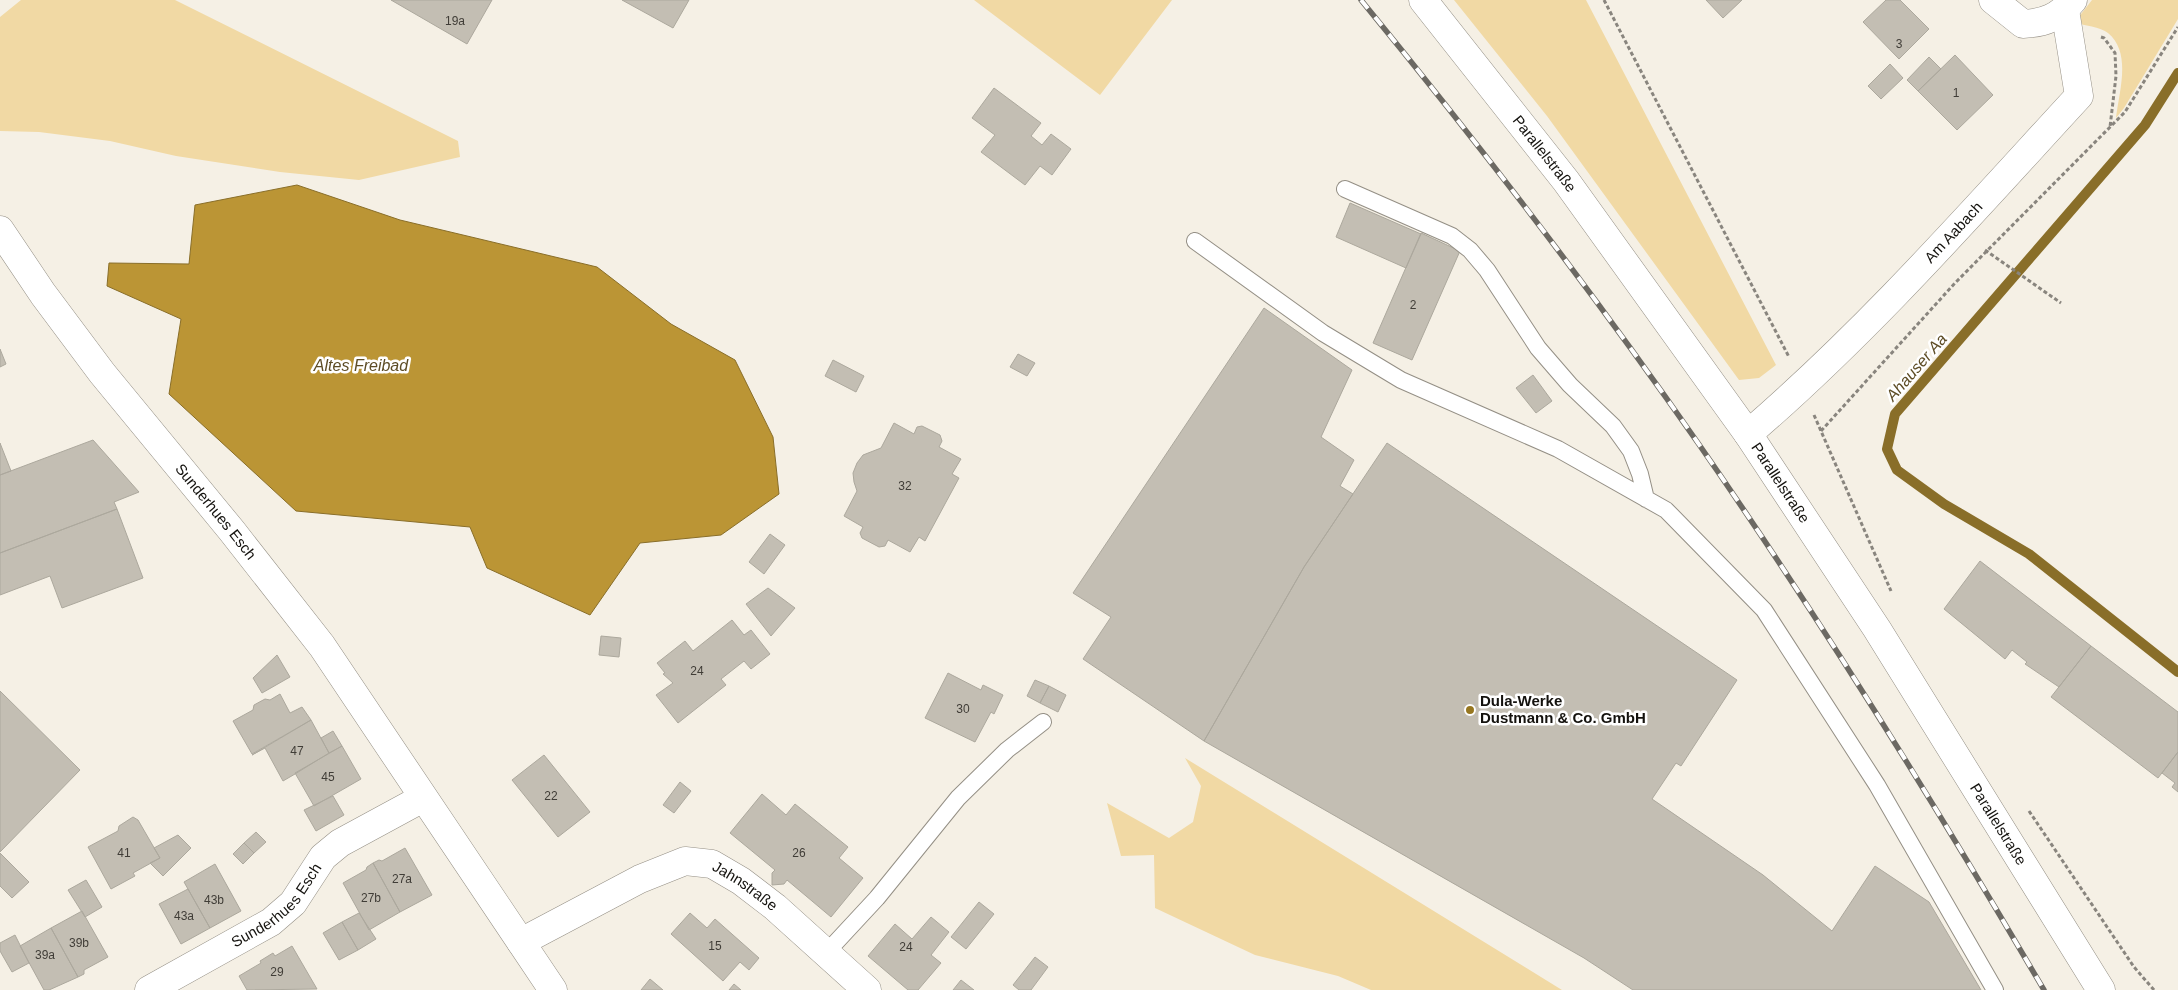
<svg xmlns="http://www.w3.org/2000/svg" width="2178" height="990" font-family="Arial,sans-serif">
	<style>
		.green { fill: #f1d9a4 }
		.water { fill: #bb9535; stroke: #896e29 }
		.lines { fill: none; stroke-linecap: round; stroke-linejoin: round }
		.stream { stroke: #896e29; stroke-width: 10 }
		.building { fill: #c3beb3; stroke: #aca89d }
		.lane-casing { stroke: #948f85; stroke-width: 18 }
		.street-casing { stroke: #948f85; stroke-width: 29 }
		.secondary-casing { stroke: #948f85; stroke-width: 29 }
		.path { stroke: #89857e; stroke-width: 3; stroke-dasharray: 4 2.5; stroke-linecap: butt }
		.lane { stroke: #fff; stroke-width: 16 }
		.street { stroke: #fff; stroke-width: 28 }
		.secondary { stroke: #fff; stroke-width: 28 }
		.rail-casing { stroke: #6c6963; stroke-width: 5.5 }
		.rail { stroke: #fff; stroke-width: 4; stroke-dasharray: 11; stroke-linecap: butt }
		.poi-dot { fill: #977720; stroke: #fff; stroke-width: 2 }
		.labels { text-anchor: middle; stroke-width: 5; stroke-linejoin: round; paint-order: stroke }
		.number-label { font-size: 12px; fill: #403d37 }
		.street-label { font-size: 15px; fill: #14120e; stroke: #fff }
		.poi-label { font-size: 15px; font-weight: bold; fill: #14120e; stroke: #fff; text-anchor: start }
		.water-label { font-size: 16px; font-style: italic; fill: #5d4c25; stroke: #fff }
	</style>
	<rect width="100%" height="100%" fill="#f5f0e5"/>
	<!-- green -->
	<path class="green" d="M21,0H175L458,141L460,157L359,180L280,172L176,156L110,141L39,132L0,131V17Z
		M974,0H1172L1100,95Z
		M1454,0H1586L1776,365L1759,378L1739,380L1547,116Z
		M2092,0H2178V19L2124,108L2116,118C2119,91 2132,53 2108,33C2101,27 2083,25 2074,23Z
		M1185,758L1562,990H1371L1338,976L1255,955L1155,908L1154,855L1121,856L1107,803L1169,838L1193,822L1201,786Z"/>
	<!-- water -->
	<path class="water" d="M297,185L400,220L597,267L671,324L735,360L773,437L779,494L721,535L640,543L590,615L487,568L470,527L296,511L169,394L181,319L107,286L109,263L189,264L195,205Z"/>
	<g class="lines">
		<!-- stream -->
		<path class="stream" d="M2178,73L2145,125L1895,414L1887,449L1897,470L1944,504L2029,554L2178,672"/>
	</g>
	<!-- building -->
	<path class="building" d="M391,0H492L467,44Z
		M622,0H689L673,28Z
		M1706,0H1742L1723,18Z
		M1886,0H1900L1929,29L1899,59L1863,22Z
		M1955,55L1993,95L1957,130L1918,91Z
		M1929,57L1941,69L1918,91L1907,80Z
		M1890,64L1903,78L1881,99L1868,86Z
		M994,88L1041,123L1031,136L1042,145L1051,134L1071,149L1052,175L1040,166L1025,185L981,152L995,135L972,118Z
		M1350,203L1421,234L1406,268L1336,237Z
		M1421,233L1460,251L1412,360L1373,343Z
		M1264,308L1352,370L1321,437L1354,460L1340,486L1353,494L1304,567L1204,741L1083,659L1111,617L1073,593Z
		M0,349L6,364L0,367Z
		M1018,354L1035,363L1027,376L1010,367Z
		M833,360L864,376L856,392L825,376Z
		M1533,375L1552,401L1536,413L1516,388Z
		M894,423L914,434L917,427L922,426L940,435L942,441L939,447L961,459L952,474L959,478L925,541L919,537L910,552L888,540L885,546L879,547L862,538L860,533L863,527L844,516L857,491L854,482L853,473L857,463L863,455L881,448Z
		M93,440L139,492L114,502L117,509L0,553V475Z
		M0,443L11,471L0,475Z
		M1387,443L1737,680L1681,766L1676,763L1652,799L1763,875L1832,931L1875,866L1929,902L1981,990H1633L1584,958L1204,741L1304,567Z
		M117,509L143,578L62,608L50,576L0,595V553Z
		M770,534L785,545L764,574L749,562Z
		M1980,561L2091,646L2059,687L2025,664L2027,662L2012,650L2005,659L1944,609Z
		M768,588L795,608L771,636L746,604Z
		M732,620L744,635L751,630L770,654L751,669L744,661L721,679L726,685L678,723L656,695L673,683L663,674L665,673L657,663L685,641L693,651Z
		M601,636L621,638L619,657L599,655Z
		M2091,646L2178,712V752L2158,778L2051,697Z
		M277,655L290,677L262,693L253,678Z
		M948,673L981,690L983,685L1003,695L994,714L991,712L975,742L925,718Z
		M1035,680L1049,686L1040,703L1027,696Z
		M1049,686L1066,695L1058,712L1040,703Z
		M0,691L80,770L0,852Z
		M280,694L290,713L302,707L311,720L252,754L233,721L253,710L254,705L265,699L270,700Z
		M311,720L329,753L295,774L283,781L265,748L252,755Z
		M333,731L342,746L329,753L321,738Z
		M342,746L361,779L314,806L295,773Z
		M2178,752V792L2172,787L2175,783L2162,773Z
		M544,755L590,812L558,837L512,780Z
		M680,782L691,791L674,813L663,805Z
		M762,794L786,815L795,804L848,847L839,858L863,878L831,917L787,880L784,884L772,885V873L775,870L730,833Z
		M333,796L344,815L316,831L304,810Z
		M133,817L138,820L160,858L133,873L135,876L111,889L88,847L118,831L119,826Z
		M256,832L266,842L254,853L244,843Z
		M178,835L191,848L163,876L150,863L160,858L154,848Z
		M244,843L254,853L243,864L233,854Z
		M405,848L432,895L400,912L373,863L379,860L382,861Z
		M0,853L29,882L12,898L0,886Z
		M373,863L400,912L369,930L343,883L366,870L367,867Z
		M215,864L241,911L210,928L184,882Z
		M86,880L102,907L85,917L68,890Z
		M188,889L210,928L181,944L159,904Z
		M979,902L994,914L966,949L951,937Z
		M82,911L108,957L84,970V974L78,977L51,928Z
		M359,913L376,939L358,950L342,922Z
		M690,913L707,928L715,919L759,958L749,970L740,962L723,981L671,934Z
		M931,917L949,932L931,955L941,963L918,990H908L868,956L895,924L912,939Z
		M342,922L358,950L339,960L323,933Z
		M51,928L78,977L49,990H44L20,946Z
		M15,935L29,963L12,972L0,951V943Z
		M292,946L317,989L247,990L239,976L261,963L260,961L273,953L275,956Z
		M1035,957L1048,967L1031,990H1019L1013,985Z
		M650,979L663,990H641Z
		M961,980L974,990H953Z
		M734,984L741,990H729Z"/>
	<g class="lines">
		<!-- lane casing -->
		<g class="lane-casing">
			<path id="lane" d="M1345,189L1452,236L1470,250L1487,270L1538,348L1570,385L1613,426L1631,451L1640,474L1646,499
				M1195,241L1323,333L1401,380L1558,449L1666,510L1764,610L1877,785L1995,990
				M825,954L877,898L958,798L1007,750L1043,722"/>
		</g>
		<!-- street casing -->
		<g class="street-casing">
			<g id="street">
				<path d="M1993,0L2023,24C2045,23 2059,17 2073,0"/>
				<path id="s1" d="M0,230L43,294L102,373L232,531L322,646L553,990"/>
				<path id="s2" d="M1748,434C1868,331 1973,211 2079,96L2065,10"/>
				<path id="s3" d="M521,942L640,879L685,861L712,864L741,881L775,907L867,990"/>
				<path id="s4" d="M149,990L271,922L293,903L323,857L340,843L423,798"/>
			</g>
		</g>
		<!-- secondary casing -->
		<g class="secondary-casing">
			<g id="secondary">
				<path id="s5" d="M1423,0L1566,181L1748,434L1877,629L2101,990"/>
			</g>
		</g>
		<!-- path -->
		<path class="path" d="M1604,0L1789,357
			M2101,37L2104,38L2115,53L2116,76L2110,127
			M1985,250L2061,303
			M1814,415L1891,591
			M1821,431L1955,283L2125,112L2178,27
			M2029,811L2134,967L2154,990"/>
		<!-- lane -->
		<use href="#lane" class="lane"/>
		<!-- street -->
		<use href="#street" class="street"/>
		<!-- secondary -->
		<use href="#secondary" class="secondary"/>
		<!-- rail casing -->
		<g class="rail-casing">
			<path id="rail" d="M1361,0C1479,144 1592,291 1698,443C1821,620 1935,804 2044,990"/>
		</g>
		<!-- rail -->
		<use href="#rail" class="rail"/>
	</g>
	<!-- markers -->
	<circle class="poi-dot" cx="1470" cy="710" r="5"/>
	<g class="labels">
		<!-- number labels -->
		<g class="number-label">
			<text x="455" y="25">19a</text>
			<text x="1899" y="48">3</text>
			<text x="1956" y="97">1</text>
			<text x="1413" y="309">2</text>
			<text x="905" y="490">32</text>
			<text x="697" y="675">24</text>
			<text x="963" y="713">30</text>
			<text x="297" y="755">47</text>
			<text x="328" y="781">45</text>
			<text x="551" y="800">22</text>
			<text x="124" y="857">41</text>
			<text x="799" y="857">26</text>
			<text x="402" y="883">27a</text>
			<text x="371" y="902">27b</text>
			<text x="214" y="904">43b</text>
			<text x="184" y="920">43a</text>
			<text x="79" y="947">39b</text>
			<text x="715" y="950">15</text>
			<text x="906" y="951">24</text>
			<text x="45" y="959">39a</text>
			<text x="277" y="976">29</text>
		</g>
		<!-- street labels -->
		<g class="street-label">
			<text dy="5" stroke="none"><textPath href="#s5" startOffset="196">Parallelstraße</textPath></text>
			<text dy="5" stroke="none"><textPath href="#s2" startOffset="288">Am Aabach</textPath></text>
			<text dy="5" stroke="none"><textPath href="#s5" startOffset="601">Parallelstraße</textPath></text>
			<text dy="5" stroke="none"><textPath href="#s1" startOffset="355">Sunderhues Esch</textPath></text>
			<text dy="5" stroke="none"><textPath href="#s5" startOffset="1006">Parallelstraße</textPath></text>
			<text dy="5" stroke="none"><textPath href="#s3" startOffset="250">Jahnstraße</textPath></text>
			<text dy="5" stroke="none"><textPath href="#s4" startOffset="155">Sunderhues Esch</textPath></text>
		</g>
		<!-- poi labels -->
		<g class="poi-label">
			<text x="1480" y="706">Dula-Werke<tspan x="1480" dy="17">Dustmann &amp; Co. GmbH</tspan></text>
		</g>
		<!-- water labels -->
		<g class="water-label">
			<text x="361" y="371">Altes Freibad</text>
			<text transform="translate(1916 367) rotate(-49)" y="6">Ahauser Aa</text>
		</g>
	</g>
</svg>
